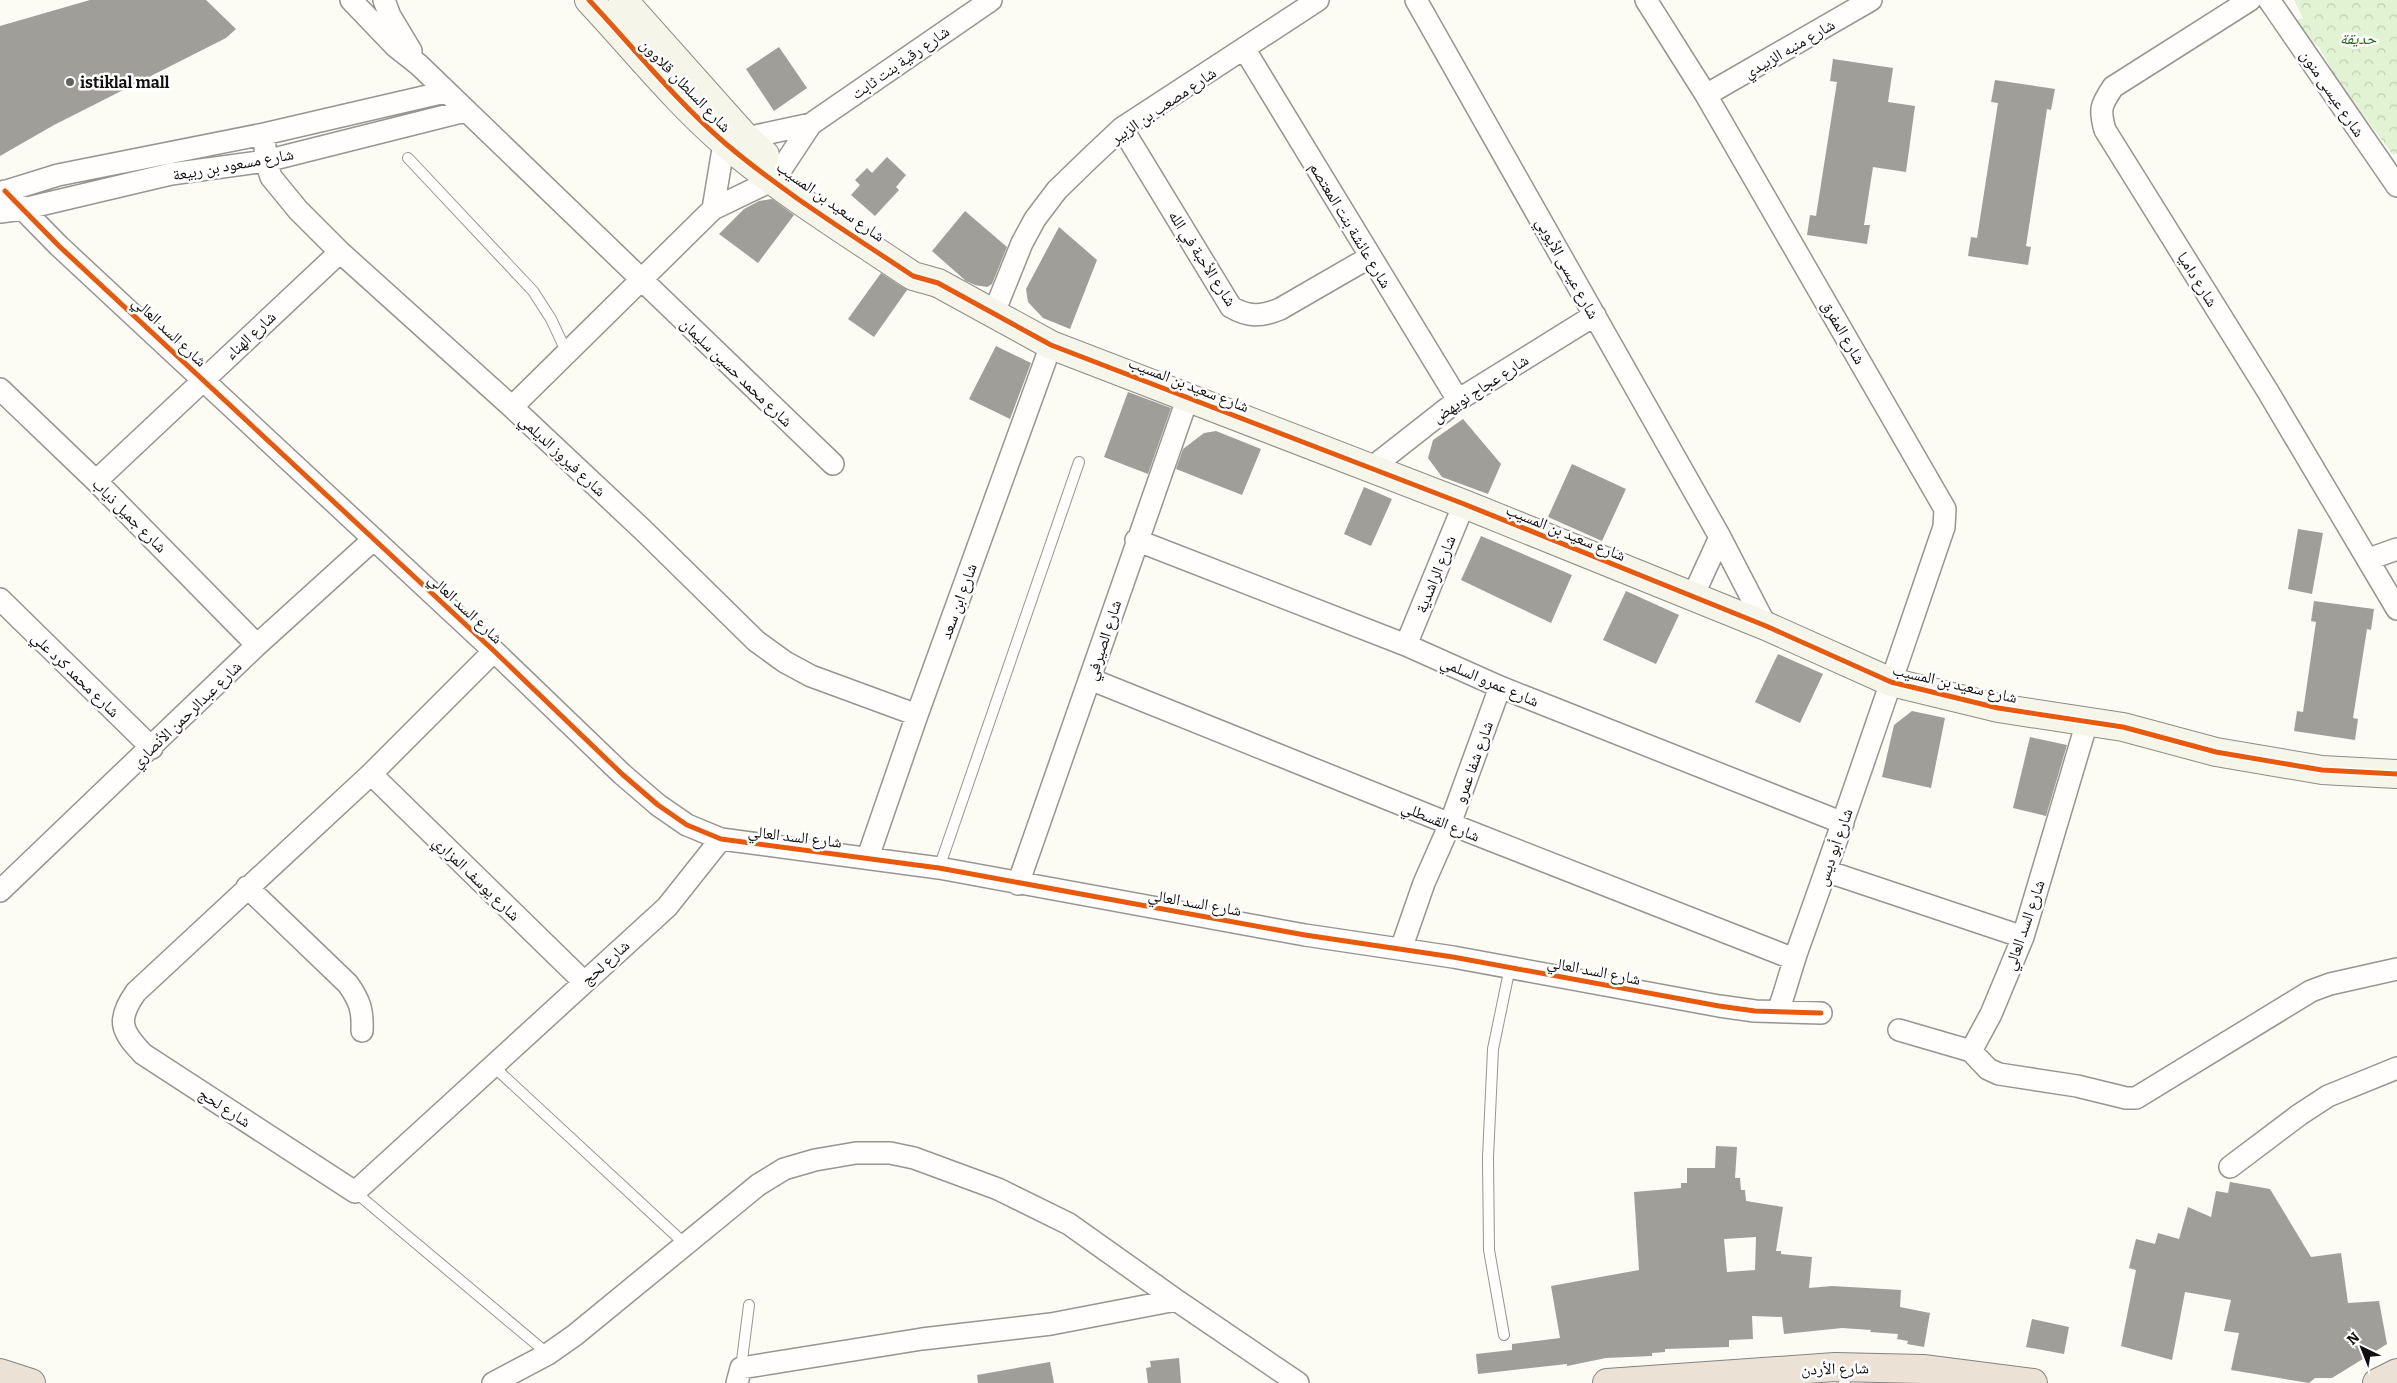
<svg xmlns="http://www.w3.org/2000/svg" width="2397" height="1383" font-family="Bitter,'Noto Naskh Arabic',serif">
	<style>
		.park { fill: url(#park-crowns) }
		.building { fill: #9f9e99; fill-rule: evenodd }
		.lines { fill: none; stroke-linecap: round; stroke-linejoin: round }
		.lane-casing { stroke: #969592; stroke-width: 12 }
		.street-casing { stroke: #969592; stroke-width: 24 }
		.secondary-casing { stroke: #8c8c89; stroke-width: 30 }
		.highway-casing { stroke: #83837f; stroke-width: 30 }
		.lane { stroke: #fffefd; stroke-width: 10 }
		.street { stroke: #fffefd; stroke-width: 21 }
		.secondary { stroke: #f5f5ea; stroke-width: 28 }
		.highway { stroke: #ebe2d5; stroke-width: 28 }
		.cycleway-casing { stroke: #fff; stroke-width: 8 }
		.cycleway { stroke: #e8590c; stroke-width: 5 }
		.poi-dot { fill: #62625f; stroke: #fff; stroke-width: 2 }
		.labels { text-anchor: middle; stroke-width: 5; stroke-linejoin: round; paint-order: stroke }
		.park-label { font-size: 16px; font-style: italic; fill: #1f6c19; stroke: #fff }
		.street-label { font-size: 16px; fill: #0f0f0f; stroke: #fff }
		.poi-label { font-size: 16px; font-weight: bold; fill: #0f0f0f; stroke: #fff; text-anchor: start }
	</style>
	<defs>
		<pattern id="park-crowns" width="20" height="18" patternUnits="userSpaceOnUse" patternTransform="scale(1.25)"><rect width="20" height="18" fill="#e1f3d2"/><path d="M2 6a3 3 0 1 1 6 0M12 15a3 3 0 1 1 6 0" fill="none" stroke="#c0cfb3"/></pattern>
	</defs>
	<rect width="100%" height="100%" fill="#fcfbf4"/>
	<!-- park -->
	<path class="park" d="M2294,0H2397V153L2393,155L2336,78L2319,47L2287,25L2303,18Z"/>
	<!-- building -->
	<path class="building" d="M90,0H206L236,29L226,38L54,125L0,156V26Z
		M779,47L807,88L774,111L746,69Z
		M1833,59L1893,68L1888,102L1915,106L1906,172L1873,167L1864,225H1870L1867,244L1807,235L1810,215L1816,216L1837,82L1830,81Z
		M1995,80L2055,89L2051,110L2047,109L2026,246L2031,247L2028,265L1968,256L1971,237L1977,238L1998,103L1991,102Z
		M887,157L906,175L896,187L899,190L875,216L851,195L860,185L855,180L867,168L872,173Z
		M772,199L794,215L758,263L719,234L744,209L759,201Z
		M965,211L1007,247L992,284L987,287L975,285L966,281L932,251Z
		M1059,227L1097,260L1070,329L1043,318L1028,302L1026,289Z
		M881,273L907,290L874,337L848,319Z
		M996,346L1031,363L1010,419L969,399Z
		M1128,392L1171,408L1148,474L1104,457Z
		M1463,419L1501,464L1488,494L1442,477L1428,458L1433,440Z
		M1216,431L1261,449L1242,495L1176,469L1183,449L1204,433Z
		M1572,464L1626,489L1602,541L1548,517Z
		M1364,487L1392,499L1371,546L1344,534Z
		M2298,529L2323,533L2312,594L2288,589Z
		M1481,536L1572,575L1551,623L1461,580Z
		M1626,591L1679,615L1656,664L1603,640Z
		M2314,601L2374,609L2371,630L2367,629L2353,718L2358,719L2355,740L2294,731L2297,711L2303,712L2316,622L2311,621Z
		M1778,654L1823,674L1800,723L1755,702Z
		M1912,711L1945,718L1931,788L1882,777L1894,725Z
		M2030,737L2067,745L2046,816L2013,808Z
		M1716,1146L1737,1147L1735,1178H1740L1741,1190H1745L1746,1201L1783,1207L1776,1251H1781V1254L1812,1257L1809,1288L1832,1286L1901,1290L1900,1307L1930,1313L1924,1347L1907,1344L1908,1341L1897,1339L1898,1334L1870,1332L1871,1330L1842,1328L1784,1334L1782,1317L1752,1316L1753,1339L1729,1340V1347L1665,1349V1352L1652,1353V1356L1606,1358L1567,1366V1364L1478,1374L1476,1354L1512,1350V1344L1560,1338L1551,1286L1639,1270L1634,1192L1681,1188V1183H1687V1168H1715ZM1756,1237L1755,1270L1727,1272L1724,1239Z
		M2230,1182L2270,1189L2311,1257L2341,1253L2348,1303L2379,1301L2387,1344L2332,1378H2315L2309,1383L2231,1370L2239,1333L2224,1331L2231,1300L2185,1292L2172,1360L2121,1346L2136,1270L2129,1268L2136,1239L2155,1244L2158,1233L2179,1239L2188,1207L2211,1217L2216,1191L2228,1193Z
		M2032,1319L2069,1327L2064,1354L2026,1347Z
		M1179,1358L1181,1383H1148L1146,1368L1151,1367L1150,1361Z
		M1050,1362L1054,1383H978L977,1375Z"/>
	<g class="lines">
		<!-- lane casing -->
		<g class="lane-casing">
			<path id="lane" d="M408,158L533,291L551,319L567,353
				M939,868L1079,462
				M493,1066L685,1244
				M355,1192L548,1354
				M1504,1335L1489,1250L1488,1157L1493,1049L1510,967
				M741,1368L749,1305
				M1844,1383L1845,1382"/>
		</g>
		<!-- street casing -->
		<g class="street-casing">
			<path id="street" d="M351,0L395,46L419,65L833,464
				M384,0L390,16L411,51
				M1416,0L1720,537L1766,626
				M1646,0L1706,95L1945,509L1944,527C1896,667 1849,807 1799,946C1791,968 1786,990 1778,1011
				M2250,0L2113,87C2101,105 2099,109 2105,130L2267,390L2397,609
				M2269,0L2397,186
				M1245,50L1458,400
				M1706,95L1871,0
				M1122,128L1231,307C1248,317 1261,317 1280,309L1370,257
				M264,134L266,161L271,177L298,210L340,252L512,407L643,530L756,641L785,662L811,676L917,715
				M746,138L811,124
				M782,168L811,124L991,0
				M5,191L59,246L494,651L622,774L658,805L687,825L721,839L939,868L1305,935L1453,957L1719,1006L1755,1011L1821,1013
				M0,193L58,175L264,134L445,92
				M713,209L724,143
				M0,212L23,209L171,174L266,161L465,111
				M993,315L1022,243L1035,219L1057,190L1090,158L1122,128L1318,0
				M0,389L96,481L257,645
				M512,407L713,209L771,181
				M1370,469L1458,400L1595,315
				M96,481L340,252
				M1136,540L1406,645L1500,687L1843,823
				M2369,559L2397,549
				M1693,596L1720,537
				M0,599L152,748
				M1406,645L1464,504
				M494,651L371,774L136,992C116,1020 121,1031 143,1054L355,1192L667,907L721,839
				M1090,679L1450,824L1794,959
				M371,774L583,981
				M868,857L917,715L1051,345
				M1826,871L2023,937
				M1018,884L1188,397
				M247,887L348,984C360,1001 363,1011 362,1031
				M0,891L257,645L374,539
				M1401,949L1424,883L1450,824L1500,687
				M1899,1030L1971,1051L1988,1069L1999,1074L2077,1086L2126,1098H2136L2311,991L2330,984L2397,969
				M1971,1051L1991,1014L2023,937L2087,722
				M2230,1167L2299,1115L2328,1096L2397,1068
				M493,1383L548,1354L575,1335L758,1185L784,1169L815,1160L856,1153H890L914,1158L998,1189L1069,1224L1176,1300L1298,1383
				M737,1383L741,1368L922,1339L1051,1324L1176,1300"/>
		</g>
		<!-- secondary casing -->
		<g class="secondary-casing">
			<path id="secondary" d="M589,0C634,48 676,101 726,144C784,193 849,233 913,276L938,283L1051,345L1464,504L1766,626L1891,682L1998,708L2123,727L2216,752L2322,770L2397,774
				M623,0L746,138L765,155"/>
		</g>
		<!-- highway casing -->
		<g class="highway-casing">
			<path id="highway" d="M0,1373L31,1383
				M1607,1383L1835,1367L1923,1369L2033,1383
				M2377,1383L2397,1373"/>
		</g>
		<!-- lane -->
		<use href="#lane" class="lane"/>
		<!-- street -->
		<use href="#street" class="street"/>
		<!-- secondary -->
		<use href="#secondary" class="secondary"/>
		<!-- highway -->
		<use href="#highway" class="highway"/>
		<!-- cycleway casing -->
		<g class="cycleway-casing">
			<path id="cycleway" d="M589,0C634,48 676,101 726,144C784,193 849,233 913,276L938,283L1051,345L1464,504L1766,626L1891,682L1998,708L2123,727L2216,752L2322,770L2397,774
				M5,191L59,246L494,651L622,774L658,805L687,825L721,839L939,868L1305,935L1453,957L1719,1006L1755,1011L1821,1013"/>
		</g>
		<!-- cycleway -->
		<use href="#cycleway" class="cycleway"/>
	</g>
	<!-- markers -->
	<circle class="poi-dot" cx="70" cy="82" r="5"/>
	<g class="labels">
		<!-- park labels -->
		<g class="park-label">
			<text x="2358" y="44">حديقة</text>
		</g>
		<!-- street labels -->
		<g class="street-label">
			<text transform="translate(1789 48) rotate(-30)" y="6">شارع منبه الزبيدي</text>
			<text transform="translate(900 62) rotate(-35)" y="6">شارع رقية بنت ثابت</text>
			<text transform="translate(686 85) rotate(46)" y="6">شارع السلطان قلاوون</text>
			<text transform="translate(2333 93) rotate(56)" y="6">شارع عيسى منون</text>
			<text transform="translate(1163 105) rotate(-34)" y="6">شارع مصعب بن الزبير</text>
			<text transform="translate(233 164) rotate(-10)" y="6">شارع مسعود بن ربيعة</text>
			<text transform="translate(831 201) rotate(35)" y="6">شارع سعيد بن المسيب</text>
			<text transform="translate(1351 225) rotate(59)" y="6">شارع عائشة بنت المعتصم</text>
			<text transform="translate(1203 258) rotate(57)" y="6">شارع الأحبة في الله</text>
			<text transform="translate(1568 268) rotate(61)" y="6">شارع عيسى الأيوبي</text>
			<text transform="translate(2198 279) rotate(58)" y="6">شارع داميا</text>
			<text transform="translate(170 331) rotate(43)" y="6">شارع السد العالي</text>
			<text transform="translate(1844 332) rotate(60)" y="6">شارع المفرق</text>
			<text transform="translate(250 335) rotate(-43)" y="6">شارع الهناء</text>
			<text transform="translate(737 372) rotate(44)" y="6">شارع محمد حسين سليمان</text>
			<text transform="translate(1189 384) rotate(21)" y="6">شارع سعيد بن المسيب</text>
			<text transform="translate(1480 388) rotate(-33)" y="6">شارع عجاج نويهض</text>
			<text transform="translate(563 455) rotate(43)" y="6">شارع فيروز الديلمي</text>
			<text transform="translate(130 515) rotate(45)" y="6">شارع جميل ذياب</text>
			<text transform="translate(1566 532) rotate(22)" y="6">شارع سعيد بن المسيب</text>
			<text transform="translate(1435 574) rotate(-68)" y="6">شارع الراشدية</text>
			<text transform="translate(958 601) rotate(-70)" y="6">شارع ابن سعد</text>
			<text transform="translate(466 608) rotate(43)" y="6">شارع السد العالي</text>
			<text transform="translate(1103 640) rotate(-72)" y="6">شارع الصيرفي</text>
			<text transform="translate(76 674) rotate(44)" y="6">شارع محمد كرد علي</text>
			<text transform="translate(1490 681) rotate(23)" y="6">شارع عمرو السلمي</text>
			<text transform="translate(1955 683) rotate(13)" y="6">شارع سعيد بن المسيب</text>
			<text transform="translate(186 714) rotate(-44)" y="6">شارع عبدالرحمن الأنصاري</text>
			<text transform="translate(1473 762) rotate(-70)" y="6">شارع شفا عمرو</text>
			<text transform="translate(1441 821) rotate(22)" y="6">شارع القسطلي</text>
			<text transform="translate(795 836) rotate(7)" y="6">شارع السد العالي</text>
			<text transform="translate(1834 847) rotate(-71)" y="6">شارع أبو ديس</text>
			<text transform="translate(477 878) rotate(44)" y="6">شارع يوسف المزاري</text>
			<text transform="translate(1195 902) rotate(10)" y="6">شارع السد العالي</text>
			<text transform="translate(2024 925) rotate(-71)" y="6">شارع السد العالي</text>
			<text transform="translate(605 962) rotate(-42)" y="6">شارع لحج</text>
			<text transform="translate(1594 970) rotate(11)" y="6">شارع السد العالي</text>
			<text transform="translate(225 1107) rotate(33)" y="6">شارع لحج</text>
			<text transform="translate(1835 1368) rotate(-1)" y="6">شارع الأردن</text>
		</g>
		<!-- poi labels -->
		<g class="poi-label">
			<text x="80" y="88">istiklal mall</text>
		</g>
	</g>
	<!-- north arrow -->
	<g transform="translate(2362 1348) rotate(317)" stroke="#ffffff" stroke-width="4" paint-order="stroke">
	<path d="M0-4L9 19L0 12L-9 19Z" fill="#0f0f0f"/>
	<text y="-8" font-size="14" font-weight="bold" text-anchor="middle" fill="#0f0f0f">N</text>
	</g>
</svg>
